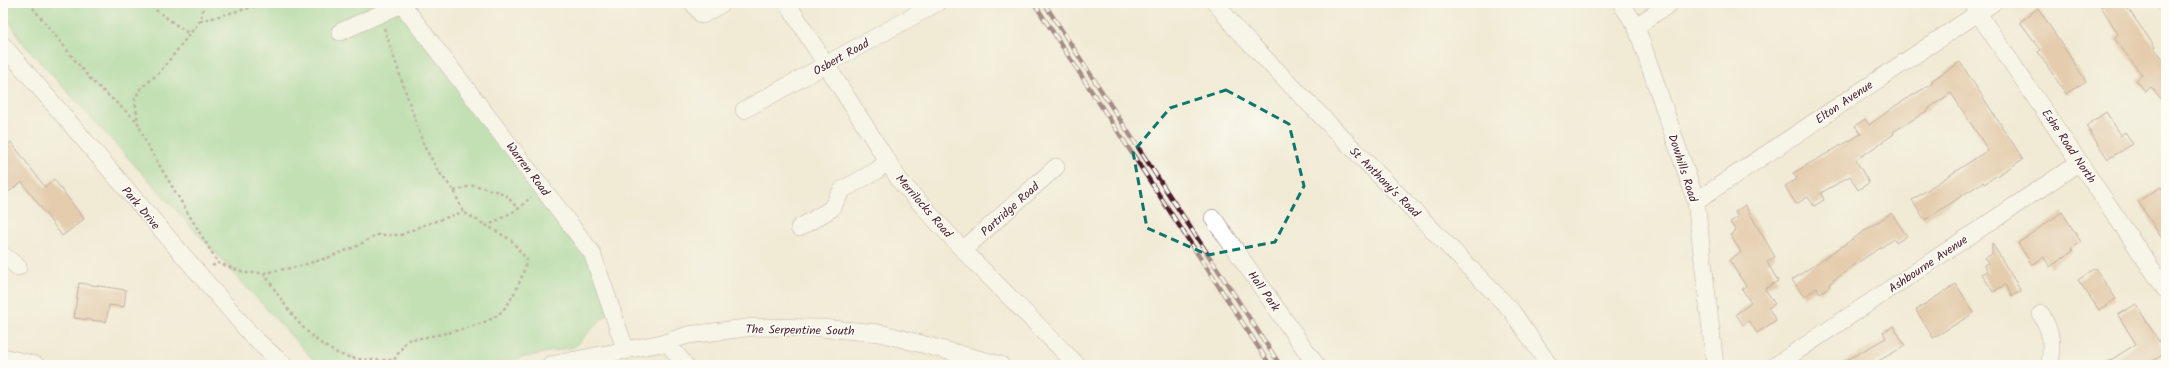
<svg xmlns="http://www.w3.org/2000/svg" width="2169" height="368" font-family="Kalam,sans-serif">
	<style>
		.green { fill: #8cd38d; stroke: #6b795c }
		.building { fill: #d5a67a }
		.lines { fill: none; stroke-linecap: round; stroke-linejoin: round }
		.minor-casing { stroke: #846666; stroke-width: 18 }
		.path { stroke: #846666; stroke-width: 2.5; stroke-dasharray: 3 3; stroke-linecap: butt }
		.minor { stroke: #fff; stroke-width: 17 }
		.rail-casing { stroke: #4a1f2b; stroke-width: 4.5 }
		.rail { stroke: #fdfcf7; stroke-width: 3; stroke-dasharray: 9; stroke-linecap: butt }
		.marked { fill: none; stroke: #0f766e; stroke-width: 3; stroke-dasharray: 8 5; stroke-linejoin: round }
		.labels { text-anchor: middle; stroke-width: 3; stroke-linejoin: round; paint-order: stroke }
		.street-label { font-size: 12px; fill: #4a1f2b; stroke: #fdfcf7 }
	</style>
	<rect width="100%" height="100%" fill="#fdfcf7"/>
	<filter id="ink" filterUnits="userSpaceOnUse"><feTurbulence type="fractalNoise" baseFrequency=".025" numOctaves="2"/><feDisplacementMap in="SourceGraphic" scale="8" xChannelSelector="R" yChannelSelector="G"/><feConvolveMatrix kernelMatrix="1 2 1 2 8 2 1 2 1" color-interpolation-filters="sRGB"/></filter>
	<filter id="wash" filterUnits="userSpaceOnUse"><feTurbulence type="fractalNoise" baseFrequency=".012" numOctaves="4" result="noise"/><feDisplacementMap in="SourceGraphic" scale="16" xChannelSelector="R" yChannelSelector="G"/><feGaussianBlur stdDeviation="0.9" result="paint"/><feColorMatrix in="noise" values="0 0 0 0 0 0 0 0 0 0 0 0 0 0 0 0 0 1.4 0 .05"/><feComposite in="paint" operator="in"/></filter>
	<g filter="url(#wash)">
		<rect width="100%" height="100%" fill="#f1ebd5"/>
		<!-- green -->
		<path class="green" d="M3,3H401L592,253L611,310L574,347L485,365H318L20,40L3,8Z"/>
		<g id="blocks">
			<!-- building -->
			<path class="building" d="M2099,3H2124L2155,47L2154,48L2166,62V104L2151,87L2146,92L2136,80L2142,75L2114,38L2118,34Z
				M2038,8L2086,81L2066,94L2038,52L2041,50L2020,22Z
				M1960,62L2023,159L1984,184L1983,182L1925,220L1912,200L1988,150L1951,93L1929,108L1930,109L1893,132L1894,134L1856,160L1869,183L1858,190L1850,176L1821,193L1824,200L1814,206L1808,197L1796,204L1785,186L1797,179L1793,173L1861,134L1855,126L1865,119L1869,125L1895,106L1933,83L1931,81Z
				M2106,112L2121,135L2125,132L2133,144L2108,159L2086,126Z
				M11,142L45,187L54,179L84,219L62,236L22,182L3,196V148Z
				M2161,187L2166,195V245L2138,201Z
				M1745,205L1775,257L1767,262L1778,281L1765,289L1775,304L1768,308L1776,320L1757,333L1749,321L1743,325L1736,314L1751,303L1742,289L1746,286L1729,260L1741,252L1730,235L1736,231L1730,222L1738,217L1735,212Z
				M2062,212L2081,242L2071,249L2073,251L2050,267L2044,257L2032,265L2018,243Z
				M1891,213L1907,236L1896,243L1894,239L1860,261L1829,284L1830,286L1820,293L1817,288L1804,297L1792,280Z
				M1992,243L2021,291L2012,296L2005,285L1993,292L1982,274L1988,271L1984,265L1988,263L1985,258L1992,254Z
				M2095,268L2116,299L2099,310L2078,280Z
				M79,283L126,290L124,307L109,305L106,322L74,318Z
				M1956,284L1974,313L1933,338L1916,310Z
				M2136,304L2166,353L2146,365H2103L2136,344L2118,315Z
				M1894,326L1905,346L1871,365H1838L1886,338L1883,332Z"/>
		</g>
	</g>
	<g filter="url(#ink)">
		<use href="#blocks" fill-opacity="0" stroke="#846666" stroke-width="1"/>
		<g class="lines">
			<!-- minor casing -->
			<g class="minor-casing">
				<path id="minor" d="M401,3L592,253L626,351
					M693,3L702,15L723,3
					M787,3L900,181L963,250L1077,365
					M1216,3L1237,30L1511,310L1549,365
					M1621,3L1636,26L1696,201L1715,365
					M1971,3L2166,290
					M2165,3L2166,4
					M1636,26L1671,3
					M340,32L402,4
					M3,45L254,338L284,365
					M744,110L937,3
					M1696,201L1993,3
					M1213,218L1316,365
					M799,228L831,209L842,190L876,171L888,161
					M963,250L1056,167
					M3,255L18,267
					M2041,314C2052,333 2052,343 2050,365
					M667,342L685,365
					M3,357L36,365
					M550,365L667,342L688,335L754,327L821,328L880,333L1001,365
					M1776,365L2080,162"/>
			</g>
			<!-- path -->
			<path class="path" d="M29,3L91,80L138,122
				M146,3L189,34
				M205,3L200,21L159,73L140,89L135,99L138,123L146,143L218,263
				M200,21L253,7L259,3
				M384,28L424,146L439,172L454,191L463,212L487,226L518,209L531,197
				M454,191L474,185L505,194L518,209
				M212,266L218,263L246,273H264L300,266L327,258L357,246L376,235H401L421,226L463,212
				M264,273C284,304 305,340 342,355C358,361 377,360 394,360L407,340C429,337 487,327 501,312C515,297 522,278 527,260L511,240L484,224"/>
			<!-- minor -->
			<use href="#minor" class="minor"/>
			<!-- rail casing -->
			<g class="rail-casing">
				<path id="rail" d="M1034,3L1270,365
					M1044,3L1280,365"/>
			</g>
			<!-- rail -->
			<use href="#rail" class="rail"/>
		</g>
	</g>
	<!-- marked area -->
	<path d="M0 0H2169V368H0ZM1226,90L1289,124L1304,186L1275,242L1208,255L1147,228L1133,152L1170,108Z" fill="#f1ebd5" fill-opacity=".55" fill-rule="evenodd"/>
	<path class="marked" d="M1226,90L1289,124L1304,186L1275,242L1208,255L1147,228L1133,152L1170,108Z"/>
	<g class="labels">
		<!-- street labels -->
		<g class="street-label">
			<text transform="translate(841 57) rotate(-29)" y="4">Osbert Road</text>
			<text transform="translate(1844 102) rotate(-34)" y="4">Elton Avenue</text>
			<text transform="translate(2069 146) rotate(56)" y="4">Eshe Road North</text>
			<text transform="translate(1683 168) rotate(72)" y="4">Dowhills Road</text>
			<text transform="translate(528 169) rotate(53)" y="4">Warren Road</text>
			<text transform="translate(1385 182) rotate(45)" y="4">St Anthony's Road</text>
			<text transform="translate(924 206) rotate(49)" y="4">Merrilocks Road</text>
			<text transform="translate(141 208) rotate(50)" y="4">Park Drive</text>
			<text transform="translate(1010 209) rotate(-42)" y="4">Partridge Road</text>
			<text transform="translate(1928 264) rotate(-34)" y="4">Ashbourne Avenue</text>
			<text transform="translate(1264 291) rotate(55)" y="4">Hall Park</text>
			<text transform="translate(800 330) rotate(1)" y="4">The Serpentine South</text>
		</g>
	</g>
	<!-- margin -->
	<rect width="2169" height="368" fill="none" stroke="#fdfcf7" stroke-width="16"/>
</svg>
